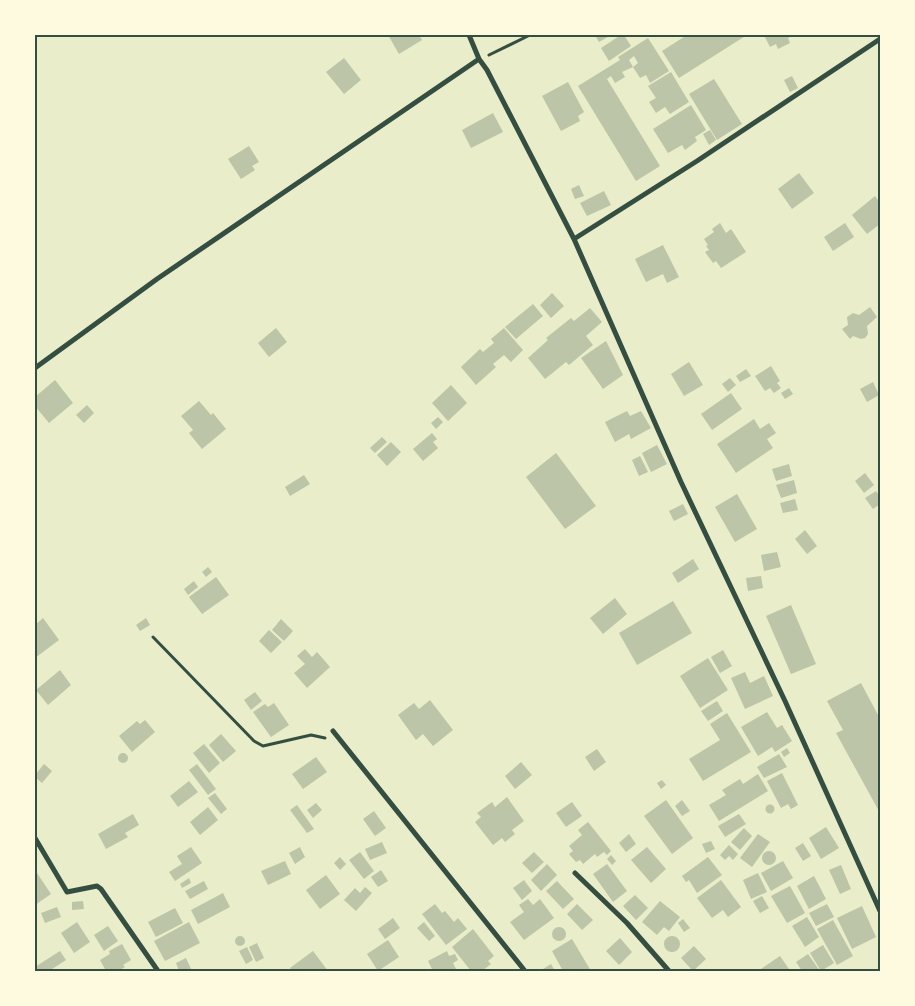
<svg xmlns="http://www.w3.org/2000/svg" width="915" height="1006" font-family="'Public Sans',sans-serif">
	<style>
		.building { fill: #bcc5a7 }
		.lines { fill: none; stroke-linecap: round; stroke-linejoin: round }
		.path { stroke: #344e41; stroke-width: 3 }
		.minor { stroke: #344e41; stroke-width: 5 }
		.neatline { fill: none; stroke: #344e41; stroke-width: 2 }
	</style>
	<rect width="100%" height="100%" fill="#e9edc9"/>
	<!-- building -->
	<path class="building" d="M388,35H419L422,40L399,54Z
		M595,35H611L599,42Z
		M621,35H624L631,46L609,61L601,48Z
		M687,35H747L679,78L662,51Z
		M764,35H794L788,38L790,43L778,49L776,44L770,47Z
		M648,38L669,71L650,83L646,75L640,78L633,67L638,63L634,56L629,60L633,67L622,72L625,77L615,83L611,76L607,79L660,166L636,181L578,86L620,60L618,57Z
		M344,58L361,80L344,94L326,72Z
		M671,72L689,102L670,114L665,107L656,113L649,102L656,98L648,86Z
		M792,76L798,88L790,92L784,80Z
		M714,79L742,124L717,140L689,94Z
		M568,82L584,112L578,116L580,121L561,131L542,96Z
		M691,105L706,130L695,137L697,141L685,150L682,145L668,153L653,129Z
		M493,113L503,132L471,148L462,130Z
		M710,130L716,140L709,145L703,134Z
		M249,146L259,162L252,166L255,170L241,179L228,159Z
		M799,173L814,193L792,209L778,189Z
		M579,185L584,196L575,199L571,189Z
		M604,191L611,205L587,216L580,203Z
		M875,196L880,203V224L867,234L852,215Z
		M720,223L726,233L731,229L746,252L721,268L716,261L713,263L705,252L709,250L706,246L708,245L704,239L714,232L712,229Z
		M845,223L854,237L833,251L824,237Z
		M663,245L679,277L667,283L663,274L646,282L635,259Z
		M552,293L564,306L551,318L540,305Z
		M533,304L543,316L516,339L505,327Z
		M870,307L877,317L867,326L868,334L865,338L861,339L853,336L850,339L842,329L848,325L847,317L853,313L859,315Z
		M590,308L602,322L586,336L593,345L569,365L566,362L545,379L528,358L548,340L546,338L571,318L574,321Z
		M276,328L287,342L269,357L258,343Z
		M504,328L523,350L511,362L504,355L493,364L496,367L476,385L461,367L480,349L483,352L494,343L491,339Z
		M606,341L623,375L603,389L581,358Z
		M689,362L703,385L684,396L671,374Z
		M771,366L780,381L777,383L781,388L774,393L770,388L765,391L755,376Z
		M746,369L751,376L740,382L736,376Z
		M730,378L736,385L728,392L722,384Z
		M55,380L73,403L49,423L35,406V397Z
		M873,382L879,395L867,402L860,389Z
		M451,385L467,403L448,421L432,403Z
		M789,388L793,394L785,399L781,393Z
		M731,393L742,409L712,430L701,414Z
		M199,401L211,415L213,413L226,429L202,449L189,433L193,430L181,416Z
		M87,405L94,413L84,423L76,415Z
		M627,411L630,416L641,411L651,428L631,439L629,434L615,442L605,422Z
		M438,417L443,422L436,429L431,423Z
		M754,419L760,429L769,423L776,433L767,439L773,448L736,473L717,444Z
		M432,433L437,439L433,442L438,448L423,461L413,449Z
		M382,437L387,442L375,453L370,448Z
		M391,442L401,452L387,466L377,455Z
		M657,445L667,464L651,472L642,453Z
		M556,453L596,506L565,529L526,477Z
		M640,456L648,472L639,476L632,460Z
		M789,464L792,476L776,481L772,469Z
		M865,473L874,485L864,493L855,481Z
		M304,475L310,484L290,496L285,487Z
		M794,480L797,493L781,498L776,485Z
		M876,491L880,497V504L873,509L865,498Z
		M737,494L757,529L735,542L715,507Z
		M795,499L798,510L783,513L780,503Z
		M683,504L688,514L674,521L669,511Z
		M805,530L817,546L807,554L795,539Z
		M777,552L781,567L764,571L761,555Z
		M693,559L699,569L678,583L672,573Z
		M208,567L212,572L206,577L202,572Z
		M761,576L763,588L748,591L746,578Z
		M216,577L229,595L202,614L189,597Z
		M194,581L198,587L188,595L184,589Z
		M615,598L627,614L603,634L590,618Z
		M673,601L692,633L637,665L619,633Z
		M791,605L816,664L791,674L766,616Z
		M43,618L59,640L35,658V625Z
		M146,618L150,625L140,631L136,625Z
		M281,619L293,631L284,641L272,630Z
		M269,630L282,642L271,653L259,641Z
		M305,649L312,657L317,652L330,667L307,688L294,673L305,664L297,656Z
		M723,650L732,666L720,673L711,657Z
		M708,658L728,690L700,708L680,676Z
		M60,670L71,685L48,705L36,690Z
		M745,672L750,683L764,676L773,696L745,709L731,678Z
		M861,683L878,715L880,714V813L836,733L843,730L827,701Z
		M255,692L262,701L251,710L244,700Z
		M430,700L453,730L433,746L423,734L416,740L398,715L414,703L419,709Z
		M717,701L723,711L708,721L701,711Z
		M274,703L289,725L271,737L253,712L265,704L268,707Z
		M767,712L777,728L782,725L792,741L775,752L772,747L758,756L741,727Z
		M727,713L751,752L703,781L689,759L720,740L710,724Z
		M145,720L155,732L132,752L119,736L137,721L140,724Z
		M221,734L236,751L223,762L209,745Z
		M204,744L220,763L209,773L193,753Z
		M787,748L790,753L784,757L781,752Z
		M597,749L606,762L594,771L585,757Z
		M118 758a5 5 0 1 1 10 0a5 5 0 1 1-10 0Z
		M779,754L787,767L764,778L757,767Z
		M316,757L327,772L303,789L292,774Z
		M521,762L532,775L515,789L505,776Z
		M44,764L52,771L42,783L35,777V775Z
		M197,764L216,789L208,795L189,770Z
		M782,773L798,805L791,809L788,804L781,808L767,781Z
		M758,774L768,791L719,821L709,805L726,795L722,790L740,779L743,784Z
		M662,780L666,785L661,789L657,783Z
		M189,781L198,792L178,807L170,796Z
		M215,793L227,809L221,814L208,798Z
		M507,797L524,821L512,830L515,834L505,842L502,838L493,845L475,822L481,817L477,813L492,802L495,807Z
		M666,800L693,838L672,854L644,816Z
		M682,800L690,811L682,816L675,806Z
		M572,802L582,816L566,827L556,813Z
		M316,803L322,810L313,818L307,810Z
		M765.5 809a4.5 4.5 0 1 1 9 0a4.5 4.5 0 1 1-9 0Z
		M297,805L314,829L307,833L290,810Z
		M208,807L218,820L200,835L190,822Z
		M374,811L386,828L375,836L363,819Z
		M133,814L139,825L125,833L128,837L106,849L98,834Z
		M739,814L746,824L725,837L718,826Z
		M588,822L611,851L607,855L604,852L597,857L595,854L583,864L580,860L576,862L569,854L573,851L569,846L582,835L578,830Z
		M826,827L839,848L821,859L809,838Z
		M744,828L752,836L740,850L731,842Z
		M629,834L636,844L626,852L619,843Z
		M758,834L770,842L752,867L740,858Z
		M711,841L715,849L706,853L702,844Z
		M382,842L387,853L370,860L365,849Z
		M803,843L811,856L803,861L795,848Z
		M729,845L738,854L733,860L729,856L725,860L720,855Z
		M191,847L202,863L175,881L169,872L182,864L177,856Z
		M300,847L305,857L295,864L289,853Z
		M647,847L666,869L651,883L631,860Z
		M762 858a7 7 0 1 1 14 0a7 7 0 1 1-14 0Z
		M360,852L374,871L364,879L349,860Z
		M534,852L544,862L532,873L522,863Z
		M611,855L616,861L612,865L607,859Z
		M340,857L346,864L340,870L334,863Z
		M708,857L722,875L697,893L689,880L686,882L682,876Z
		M285,861L291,874L268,885L261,871Z
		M783,861L793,878L771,891L761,873Z
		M547,864L557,875L541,891L531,880Z
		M607,864L627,891L613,902L593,874Z
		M841,865L851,889L840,894L829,870Z
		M35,870L51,894L35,905Z
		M381,870L388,881L378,887L371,877Z
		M758,873L767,892L751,899L743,880Z
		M326,875L340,894L320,909L306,890Z
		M814,876L826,899L809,909L797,886Z
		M189,878L191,883L182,888L180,884Z
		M524,880L532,891L522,900L513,888Z
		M721,880L741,907L728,917L723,910L712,918L697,898Z
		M204,881L208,889L190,899L185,891Z
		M557,881L574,899L563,909L546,891Z
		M790,886L805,913L787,923L771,896Z
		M365,887L372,893L356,911L344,900L355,888L360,893Z
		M223,893L230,907L198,924L191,910Z
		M635,895L648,908L636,920L623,906Z
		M762,896L769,908L760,913L753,901Z
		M528,899L533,905L540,899L554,918L524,940L510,922L524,912L519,905Z
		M83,901L84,909L72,910V902Z
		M660,901L680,917L669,931L664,927L657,935L642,922Z
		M435,904L442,913L445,911L454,922L458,918L467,929L446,945L422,914Z
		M577,904L593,920L582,930L567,914Z
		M827,904L834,917L816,926L809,913Z
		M862,906L876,937L852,949L837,918Z
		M57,907L61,917L45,923L41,913Z
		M175,908L183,923L156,937L148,922Z
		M807,917L819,937L805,947L792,926Z
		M393,918L400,928L385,939L378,929Z
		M683,919L690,928L684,932L678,923Z
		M833,920L853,956L837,965L817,929Z
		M77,922L90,942L74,953L61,933Z
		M189,922L200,943L165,961L154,941Z
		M424,922L435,936L429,941L417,928Z
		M108,926L118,941L104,951L94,935Z
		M552 934a7 7 0 1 1 14 0a7 7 0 1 1-14 0Z
		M473,929L494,956L488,961L491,964L482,971H471L452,947Z
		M235 941a5 5 0 1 1 10 0a5 5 0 1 1-10 0Z
		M664 944a8 8 0 1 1 16 0a8 8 0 1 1-16 0Z
		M620,938L632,952L619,965L606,951Z
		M572,939L591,971H563L552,951Z
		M388,940L399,957L378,971L367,954Z
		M257,943L264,958L256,962L249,947Z
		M122,944L131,960L123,965L125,967L118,971H106L100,960L110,954L109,951Z
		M823,945L834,963L821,971L810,953Z
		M694,946L706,959L693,971L681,958Z
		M247,947L253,960L246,964L239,951Z
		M60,951L66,960L49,971H36L35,967Z
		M313,951L328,971H292L290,968Z
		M447,951L449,956L455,954L458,960L453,963L456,969L453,971H433L428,961Z
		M808,954L820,971H802L796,962Z
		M780,956L789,969L787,971H762L761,969Z
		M186,958L192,971H179L176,963Z
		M551,964L555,971H540Z"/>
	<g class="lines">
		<!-- path -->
		<path class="path" d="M489,55L530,35
			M153,637L254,741L263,746L311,735L325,738"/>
		<!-- minor -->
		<path class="minor" d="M469,35L479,59L487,70L574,239L681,482L785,701L880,911
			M574,239L697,161L880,39
			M35,368L157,279L479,59
			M333,731L525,971
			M35,838L67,892L97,886L101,889L158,971
			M575,873L627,923L669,971"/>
	</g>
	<!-- border -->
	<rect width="915" height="1006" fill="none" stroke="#fefae0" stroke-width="72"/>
	<rect x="36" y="36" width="843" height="934" class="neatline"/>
</svg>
